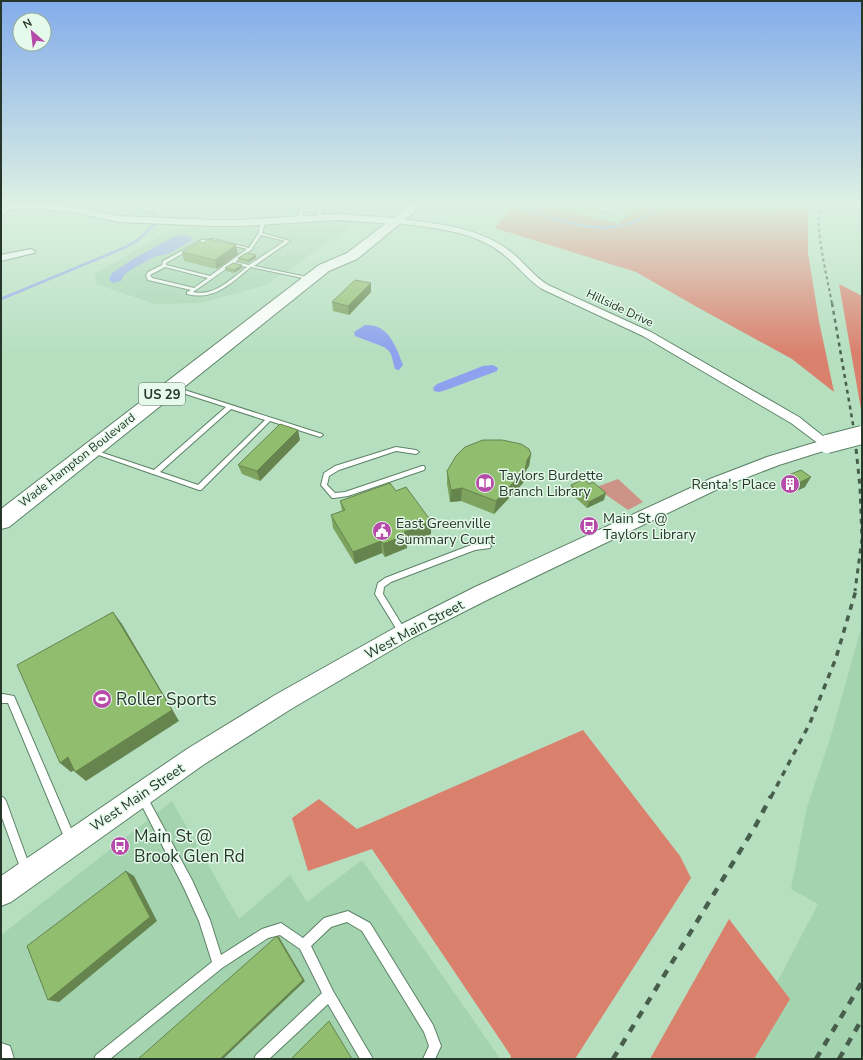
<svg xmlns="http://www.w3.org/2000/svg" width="863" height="1060" font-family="'Nunito Sans',sans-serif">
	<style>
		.built { fill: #a4d3b0 }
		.green { fill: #cd9386 }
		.forest { fill: #da816e }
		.water { fill: #8da1ee }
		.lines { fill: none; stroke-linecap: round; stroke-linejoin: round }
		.stream { stroke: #8da1ee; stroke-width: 2.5 }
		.service-casing { stroke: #5c8266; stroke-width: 2 }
		.minor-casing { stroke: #5c8266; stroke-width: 2 }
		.tertiary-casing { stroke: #5c8266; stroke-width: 2 }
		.primary-casing { stroke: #5c8266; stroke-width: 2 }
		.service { fill: #fff; fill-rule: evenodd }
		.minor { fill: #fff; fill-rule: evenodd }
		.tertiary { fill: #fff; fill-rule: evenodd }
		.primary { fill: #fff; fill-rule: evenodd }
		.rail-far4 { stroke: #485e4d; stroke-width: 2; stroke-dasharray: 3 3; stroke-linecap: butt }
		.rail-far3 { stroke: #485e4d; stroke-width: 2.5; stroke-dasharray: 4 4; stroke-linecap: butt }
		.rail-far2 { stroke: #485e4d; stroke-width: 3; stroke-dasharray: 5 5; stroke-linecap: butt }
		.rail-far1 { stroke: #485e4d; stroke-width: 3.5; stroke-dasharray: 6 6; stroke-linecap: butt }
		.rail { stroke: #485e4d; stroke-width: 4.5; stroke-dasharray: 8 8; stroke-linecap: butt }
		.tertiary-bridge-casing { stroke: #5c8266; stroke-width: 20; stroke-linecap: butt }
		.tertiary-bridge { stroke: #fff; stroke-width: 18 }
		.wall { fill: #7da35f }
		.shaded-wall { fill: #66844e }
		.building { fill: #91bd6f; stroke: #66844e }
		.labels { text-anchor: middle; stroke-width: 3; stroke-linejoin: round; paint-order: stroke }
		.far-street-label { font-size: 12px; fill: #26362a; stroke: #e5faea }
		.shield { fill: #e5faea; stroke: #5f7164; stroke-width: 1 }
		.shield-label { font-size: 13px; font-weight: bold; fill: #26362a }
		.poi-label { font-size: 14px; fill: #26362a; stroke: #e5faea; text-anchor: start }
		.street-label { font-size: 14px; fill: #26362a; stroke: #e5faea }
		.near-poi-label { font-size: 17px; fill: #26362a; stroke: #e5faea; text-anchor: start }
	</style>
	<rect width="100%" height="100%" fill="#b6dfc0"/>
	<!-- built -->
	<path class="built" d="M287,205H370L355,214L278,215Z
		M547,205H642L617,224Z
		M340,219L348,222L349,228L266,285L201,303L155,304L96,284L95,274L170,231L180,228H231Z
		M862,625V1059H737L818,904L791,889L807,807L830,739Z
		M172,801L239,919L290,875L307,902L362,860L499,1057L498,1059H1V935Z"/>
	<!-- green -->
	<path class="green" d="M618,479L643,502L628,510L602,492L599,486Z"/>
	<!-- forest -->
	<path class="forest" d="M514,205H547L617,224L642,205H750L767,211L785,205H808V253L819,321L834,392L792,359L697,307L636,272L495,228Z
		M839,284L862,296V415Z
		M583,730L680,856L691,878L575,1059H510L511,1056L372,849L308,871L292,818L319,799L357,829Z
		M729,919L790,999L754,1059H650Z"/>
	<!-- water -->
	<path class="water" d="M177,235L190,236L193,240L168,254L156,256L132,269L124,275L121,281L113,283L109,280L111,274L133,259Z
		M365,325C388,323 396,346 403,365L399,370L395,369L391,354L389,351L384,347L355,336L354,332Z
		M493,365L498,368L497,371L446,390L439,392L434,391L433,388L437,384L483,366Z"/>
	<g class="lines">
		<!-- stream -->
		<path class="stream" d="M516,205C557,220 603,240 645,217C651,214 657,209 663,205
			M1,299L126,247L138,240L156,223V218L153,214L123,205"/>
		<!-- service casing -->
		<g class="service-casing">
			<path id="service" d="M327,205H331L322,210L320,218L317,217L318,210L303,211L302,219L300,220L298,219L300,209L319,208Z
				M350,205H377L363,207Z
				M586,205C594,204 603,209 612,209C617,208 622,204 627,205C615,214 598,211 586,205Z
				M263,221L265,222L262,233L290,241L254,266L312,278V280L251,267C231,283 215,301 187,294V292L191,290L148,280L146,275L148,272L162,265L163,261L202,240L214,239L249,248L258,234L261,222ZM261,235L285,241L249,265L235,262L251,250ZM214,241L247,249L210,276L166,265V263L203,242ZM233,264L247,267C231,279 214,297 193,292ZM165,267L208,278L194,288L152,278L150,275L152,274Z
				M172,386L322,434L323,435L320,437L270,421L201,490H199L90,452L89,451L90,450H94L154,470L226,407L170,389L169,388ZM231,409L265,420L198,485L160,472Z
				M396,447L416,450L419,452L416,454L396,451L339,470L329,476L327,485L335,493L345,492L422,466H424L425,468L424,470L348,496L334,498H332L321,485L324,473L335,466Z
				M487,543L490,544L491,546L490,548L475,550L391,582L384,587L383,594L407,633L406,635L403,636L400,635L375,594L378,583L385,578L471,545Z
				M3,694L14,696L76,840L75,844L71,845L67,844L8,703H1V695Z
				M143,793L146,795L192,880L210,920L221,955L262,929L281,923L303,938L324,918L348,911L370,923L433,1025L441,1046L435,1059H423L429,1046L424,1032L362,931L347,922L331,927L311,946L333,991L373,1059H360L328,1004L269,1059H254L256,1055L322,993L300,949L280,935L268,938L222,968L110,1059H94L96,1055L212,962L199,921L184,888L138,798L140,795Z
				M1,796L4,798L6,801L31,870L30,874L26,875L22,874L21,870L1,815Z"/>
		</g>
		<!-- minor casing -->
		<g class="minor-casing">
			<path id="minor" d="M3,205H6L10,207L4,215H1V208Z
				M392,219C400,218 409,220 417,221C448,225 481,230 507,249C522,259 532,275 548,285L651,332L799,417L833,444L831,447H823L791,423L643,336L542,289C527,279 517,265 503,254C473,230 432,228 395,223H392Z
				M31,249L35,251L34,253L1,261V255Z
				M1,1043L10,1046L14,1059H1Z"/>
		</g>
		<!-- tertiary casing -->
		<g class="tertiary-casing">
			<path id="tertiary" d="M1,205H57L72,206L118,216L214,220H241L337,214L395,218L400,221L395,224L337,220L241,226H214L118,222L72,212L43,209L1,210Z
				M827,439L833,440L835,444L833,448L779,465L722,487L489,599L412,638L291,709L203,765L11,902L1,906V876L187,749L275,695L398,626L475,587L710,479L767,457Z"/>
		</g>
		<!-- primary casing -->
		<g class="primary-casing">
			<path id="primary" d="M410,205H423L357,259L329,271L9,527L1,529V509L319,265L347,253Z"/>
		</g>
		<!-- service -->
		<use href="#service" class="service"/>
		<!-- minor -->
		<use href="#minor" class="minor"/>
		<!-- tertiary -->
		<use href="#tertiary" class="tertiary"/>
		<!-- primary -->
		<use href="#primary" class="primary"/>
		<!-- rail-far4 -->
		<path class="rail-far4" d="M820,205C814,227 828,280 832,304"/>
		<!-- rail-far3 -->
		<path class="rail-far3" d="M832,303L854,430"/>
		<!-- rail-far2 -->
		<path class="rail-far2" d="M854,429L860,487L862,539L855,591"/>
		<!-- rail-far1 -->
		<path class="rail-far1" d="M771,797L810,723L836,658L856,590"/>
		<!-- rail -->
		<path class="rail" d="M613,1059L756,825L771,796
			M816,1059L862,982
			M839,1059L862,1019"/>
		<!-- tertiary-bridge casing -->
		<g class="tertiary-bridge-casing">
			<path id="tertiary-bridge" d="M827,444L862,435"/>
		</g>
		<!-- tertiary-bridge -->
		<use href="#tertiary-bridge" class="tertiary-bridge"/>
	</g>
	<!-- wall -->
	<path class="wall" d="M567,205H588L600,209V211L598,212Z
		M596,205H611L607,207Z
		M203,243L236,245L238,254L217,269L184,261L182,252Z
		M256,255V258L248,263L239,261L238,258Z
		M225,268H242L234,273L226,271Z
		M371,283V292L349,315L333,311L332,302Z
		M300,440L260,481L242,474L238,465Z
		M531,454L529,466L525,472L523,483L494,514L461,501L450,502L447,484V471Z
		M786,476L805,487L790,494L780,486Z
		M589,484L604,500L587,508L569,492L571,485Z
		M396,491L431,534L407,544V548L385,557L382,553L355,564L333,528L331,515L342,511L340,501Z"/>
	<!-- shaded-wall -->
	<path class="shaded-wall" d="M236,245L238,254L217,269L215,260Z
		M256,255V258L248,263V260Z
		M242,265V268L234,273V270Z
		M371,283V292L349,315L348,306Z
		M298,430L300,440L260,481L257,471Z
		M531,454L529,466L525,472L523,483L494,514L496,501L527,460Z
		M811,477L805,487L790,494L796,484Z
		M462,488L461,501L450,502L451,490Z
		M606,493L604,500L587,508L589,502Z
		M431,521V534L407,544V548L385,557L383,544L404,532Z
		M381,541L382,553L355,564L353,552Z
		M113,612L122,624L179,721L86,781L75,772Z
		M68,757L80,767L71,772L60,763Z
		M126,871L134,876L157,921L59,1002L48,1000Z
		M277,936L279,937L305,981L223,1059H220Z"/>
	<!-- building -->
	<path class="building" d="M578,205H588L600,209L599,210Z
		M209,239L236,245L215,260L182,252L200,242L203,243Z
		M246,253L256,255L248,260L238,258Z
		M233,263L242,265L234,270L225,268Z
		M355,280L371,283L348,306L332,302Z
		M280,424L298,430L257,471L238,465Z
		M483,440H502L521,444L529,449L531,454L527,460L525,470L496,501L462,488L451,490L447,471L456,456L465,447Z
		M801,470L811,477L796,484L786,476Z
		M584,479L589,484L593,482L606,493L589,502L571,485Z
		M390,483L396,491L406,487L431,521L404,532L406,535L383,544L381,541L353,552L331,515L345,510L340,501Z
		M113,612L172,710L75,772L68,757L60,763L17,665Z
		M126,871L150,917L48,1000L27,946Z
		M277,936L303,980L220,1059H138Z
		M329,1021L352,1059H291Z"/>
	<!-- sky -->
	<linearGradient id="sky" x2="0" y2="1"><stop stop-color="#83acea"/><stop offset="0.58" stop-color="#def1e3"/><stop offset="1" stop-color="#def1e3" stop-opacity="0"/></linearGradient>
	<rect width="863" height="353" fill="url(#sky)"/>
	<!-- icons -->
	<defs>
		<g id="library-disc" transform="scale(1)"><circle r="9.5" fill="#b74baa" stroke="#e5faea"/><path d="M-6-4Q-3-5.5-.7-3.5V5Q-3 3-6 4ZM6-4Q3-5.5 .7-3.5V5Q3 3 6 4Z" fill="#fff"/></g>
		<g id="building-disc" transform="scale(1)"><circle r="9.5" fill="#b74baa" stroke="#e5faea"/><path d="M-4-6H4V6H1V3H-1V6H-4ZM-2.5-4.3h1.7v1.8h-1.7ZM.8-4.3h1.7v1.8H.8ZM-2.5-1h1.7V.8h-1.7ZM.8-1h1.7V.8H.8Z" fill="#fff"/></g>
		<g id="bus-disc" transform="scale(1)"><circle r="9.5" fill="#b74baa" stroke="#e5faea"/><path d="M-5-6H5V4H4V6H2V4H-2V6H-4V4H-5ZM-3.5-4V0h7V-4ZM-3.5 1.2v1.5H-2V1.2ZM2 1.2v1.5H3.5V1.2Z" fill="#fff"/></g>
		<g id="civic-disc" transform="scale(1)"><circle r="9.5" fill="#b74baa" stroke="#e5faea"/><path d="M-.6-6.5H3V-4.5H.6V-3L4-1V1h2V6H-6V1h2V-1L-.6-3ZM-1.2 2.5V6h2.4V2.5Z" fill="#fff"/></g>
		<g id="stadium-disc" transform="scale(1)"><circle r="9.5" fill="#b74baa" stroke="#e5faea"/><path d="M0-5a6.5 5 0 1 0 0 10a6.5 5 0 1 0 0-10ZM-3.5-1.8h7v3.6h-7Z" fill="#fff"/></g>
	</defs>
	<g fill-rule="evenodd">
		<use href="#library-disc" x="485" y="483"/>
		<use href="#building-disc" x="790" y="484"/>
		<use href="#bus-disc" x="589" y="526"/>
		<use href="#civic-disc" x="382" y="531"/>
		<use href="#stadium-disc" x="102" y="699"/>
		<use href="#bus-disc" x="120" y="846"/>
	</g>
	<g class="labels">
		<!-- far-street labels -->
		<g class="far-street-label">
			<text transform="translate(620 308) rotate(25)" y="4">Hillside Drive</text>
			<text transform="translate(77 460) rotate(-38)" y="4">Wade Hampton Boulevard</text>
		</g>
		<!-- shield labels -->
		<rect class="shield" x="139" y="383" width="46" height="22" rx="3"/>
		<g class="shield-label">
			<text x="162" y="399">US 29</text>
		</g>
		<!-- poi labels -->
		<g class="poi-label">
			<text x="499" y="480">Taylors Burdette<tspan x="499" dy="16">Branch Library</tspan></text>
			<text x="776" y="489" text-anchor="end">Renta's Place</text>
			<text x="603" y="523">Main St @<tspan x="603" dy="16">Taylors Library</tspan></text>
			<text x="396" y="528">East Greenville<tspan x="396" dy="16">Summary Court</tspan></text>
		</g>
		<!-- street labels -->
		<g class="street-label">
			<text transform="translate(414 629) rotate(-28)" y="5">West Main Street</text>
			<text transform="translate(137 797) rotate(-34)" y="5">West Main Street</text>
		</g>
		<!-- near-poi labels -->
		<g class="near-poi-label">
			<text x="116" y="705">Roller Sports</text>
			<text x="134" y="842">Main St @<tspan x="134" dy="20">Brook Glen Rd</tspan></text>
		</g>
	</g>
	<!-- border -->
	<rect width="863" height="1060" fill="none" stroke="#26362a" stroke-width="4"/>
	<!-- north arrow -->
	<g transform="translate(32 32) rotate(332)"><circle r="19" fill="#e5faea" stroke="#99ac9d"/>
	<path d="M0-3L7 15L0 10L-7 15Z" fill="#b74baa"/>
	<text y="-6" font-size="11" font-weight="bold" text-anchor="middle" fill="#26362a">N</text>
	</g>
</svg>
